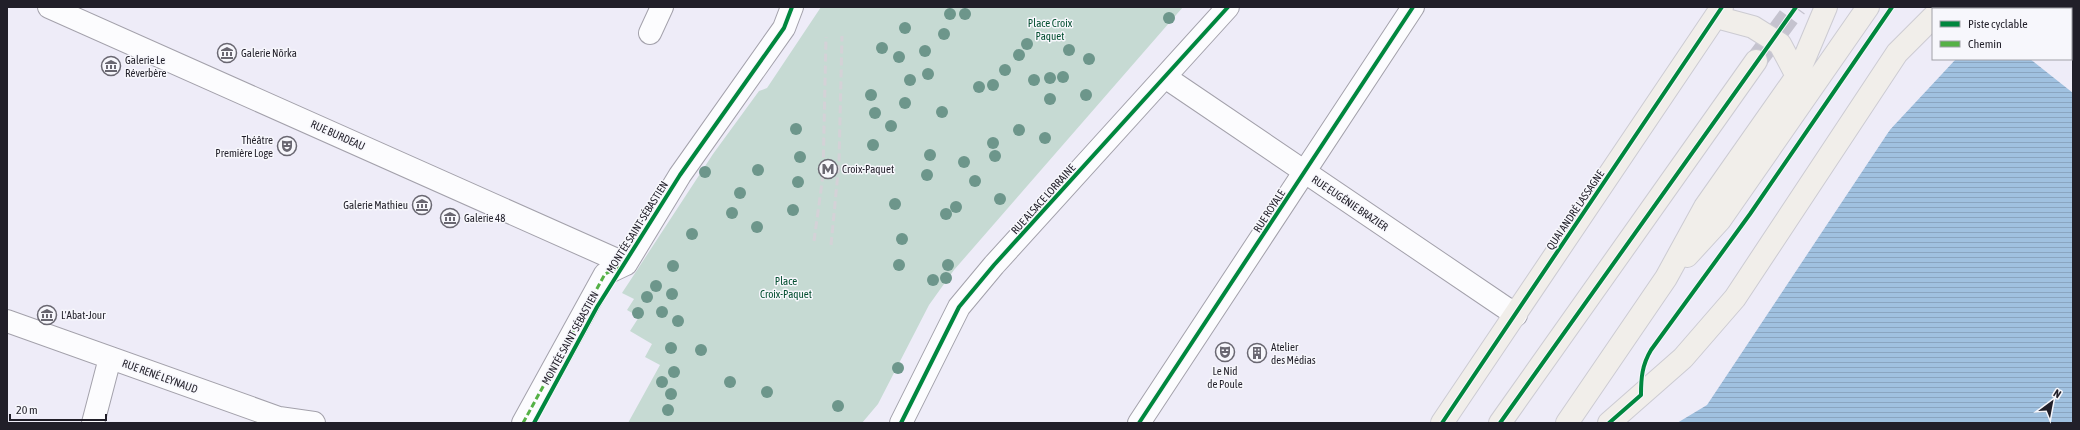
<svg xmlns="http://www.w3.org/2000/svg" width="2080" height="430" font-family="'Asap Condensed',sans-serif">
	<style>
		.park { fill: #c6dad3 }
		.water { fill: url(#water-rules) }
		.pier { fill: #eeecf8 }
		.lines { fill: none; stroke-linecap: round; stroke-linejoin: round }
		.primary-tunnel { stroke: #c5c3cf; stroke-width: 22; stroke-dasharray: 22 11; stroke-linecap: butt }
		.street-casing { stroke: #a3a1ab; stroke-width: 24 }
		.primary-casing { stroke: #cccbd2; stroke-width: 24 }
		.street { stroke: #fcfcfe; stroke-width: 22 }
		.primary { stroke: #f1eeea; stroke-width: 22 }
		.rail { stroke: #d4d2d7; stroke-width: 3; stroke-dasharray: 8 4; stroke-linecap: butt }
		.quiet { stroke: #55b146; stroke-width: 3; stroke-dasharray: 6 3; stroke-linecap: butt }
		.cycleway-casing { stroke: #f7f7fc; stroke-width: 6 }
		.cycleway { stroke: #00873e; stroke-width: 4 }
		.tree { fill: #6d968b }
		.labels { text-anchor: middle; stroke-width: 3; stroke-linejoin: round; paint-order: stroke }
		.park-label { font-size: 11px; fill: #044f31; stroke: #f7f7fc }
		.poi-label { font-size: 11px; fill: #211f29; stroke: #f7f7fc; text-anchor: start }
		.street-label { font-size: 11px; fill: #211f29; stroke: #f7f7fc }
	</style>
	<defs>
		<pattern id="water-rules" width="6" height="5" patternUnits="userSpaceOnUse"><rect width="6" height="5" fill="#a0c1e0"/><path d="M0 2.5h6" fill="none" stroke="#8aa5c0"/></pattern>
	</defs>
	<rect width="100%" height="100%" fill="#eeecf8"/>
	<!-- park -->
	<path class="park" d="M821,7H1183L954,270L929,305L878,404L862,423H628L660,365L645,357L652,344L630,331L639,317L627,310L634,299L622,293L713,154L759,91L767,88Z"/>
	<!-- water -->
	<path class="water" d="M2073,7V423H1677L1707,405L1937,59H2071V9Z"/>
	<!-- pier -->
	<path class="pier" d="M1971,7H2073V93L2030,59H2071V9H1970Z
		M1935,59H1956L1886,134L1884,132Z"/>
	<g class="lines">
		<!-- primary-tunnel -->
		<path class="primary-tunnel" d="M1756,61L1796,7"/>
		<!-- street casing -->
		<g class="street-casing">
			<path id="street" d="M49,7L626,264
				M650,33L662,7
				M1165,77L1516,315
				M626,264L680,175L784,28L792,7
				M7,321L279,418L314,423
				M93,423L110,358
				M523,423L605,274L626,264
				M901,423L959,307L994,265L1228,7
				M1139,423L1413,7"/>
		</g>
		<!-- primary casing -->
		<g class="primary-casing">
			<path id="primary" d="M2025,7L2027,9
				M1716,17L1753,27L1780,44L1797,76
				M2071,44L2073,45
				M1687,256L1720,220L1868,7
				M1442,423L1722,7
				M1500,423L1756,61
				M1567,423L1666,278L1705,207L1797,76L1826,7
				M1609,423L1683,358L1735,298L1897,53L1933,17"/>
		</g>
		<!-- street -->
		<use href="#street" class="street"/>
		<!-- primary -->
		<use href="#primary" class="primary"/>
		<!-- rail -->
		<path class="rail" d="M814,241L823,175L826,37
			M831,245L839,162L842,36"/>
		<!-- quiet -->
		<path class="quiet" d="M523,423L605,274L621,266"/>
		<!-- cycleway casing -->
		<g class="cycleway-casing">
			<path id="cycleway" d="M534,423L597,307L680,175L784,28L792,7
				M901,423L959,307L994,265L1228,7
				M1139,423L1413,7
				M1442,423L1722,7
				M1500,423L1796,7
				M1609,423L1641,395C1641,378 1642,365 1651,350L1750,214L1892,7"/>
		</g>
		<!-- cycleway -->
		<use href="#cycleway" class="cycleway"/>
	</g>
	<!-- trees -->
	<g class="tree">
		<circle cx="950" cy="14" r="6"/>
		<circle cx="965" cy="14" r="6"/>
		<circle cx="1169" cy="18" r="6"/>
		<circle cx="905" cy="28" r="6"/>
		<circle cx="944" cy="34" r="6"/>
		<circle cx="1027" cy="44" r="6"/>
		<circle cx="882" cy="48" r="6"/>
		<circle cx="1069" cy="50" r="6"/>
		<circle cx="925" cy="51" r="6"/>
		<circle cx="1019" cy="55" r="6"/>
		<circle cx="899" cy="57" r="6"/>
		<circle cx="1089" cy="59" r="6"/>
		<circle cx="1005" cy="70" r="6"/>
		<circle cx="928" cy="74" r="6"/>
		<circle cx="1063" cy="77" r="6"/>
		<circle cx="1050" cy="78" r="6"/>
		<circle cx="910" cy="80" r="6"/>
		<circle cx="1034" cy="80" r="6"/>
		<circle cx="993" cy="85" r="6"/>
		<circle cx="979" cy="87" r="6"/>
		<circle cx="871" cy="95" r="6"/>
		<circle cx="1086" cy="95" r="6"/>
		<circle cx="1050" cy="99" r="6"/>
		<circle cx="905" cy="103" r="6"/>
		<circle cx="942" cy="112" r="6"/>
		<circle cx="875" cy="113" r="6"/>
		<circle cx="891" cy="126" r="6"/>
		<circle cx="796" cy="129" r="6"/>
		<circle cx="1019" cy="130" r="6"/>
		<circle cx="1045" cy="138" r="6"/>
		<circle cx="993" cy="143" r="6"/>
		<circle cx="873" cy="145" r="6"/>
		<circle cx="930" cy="155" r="6"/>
		<circle cx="995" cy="156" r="6"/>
		<circle cx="800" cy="157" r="6"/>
		<circle cx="964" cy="162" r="6"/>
		<circle cx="758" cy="170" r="6"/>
		<circle cx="705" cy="172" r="6"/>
		<circle cx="927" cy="175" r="6"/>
		<circle cx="975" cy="181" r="6"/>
		<circle cx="798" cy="182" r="6"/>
		<circle cx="740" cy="193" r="6"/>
		<circle cx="1000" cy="199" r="6"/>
		<circle cx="895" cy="204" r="6"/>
		<circle cx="956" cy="207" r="6"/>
		<circle cx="793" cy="210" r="6"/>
		<circle cx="732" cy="213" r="6"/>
		<circle cx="946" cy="214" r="6"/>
		<circle cx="757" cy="227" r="6"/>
		<circle cx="692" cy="234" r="6"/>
		<circle cx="902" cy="239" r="6"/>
		<circle cx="899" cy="265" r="6"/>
		<circle cx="948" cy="265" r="6"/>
		<circle cx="673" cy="266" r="6"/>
		<circle cx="946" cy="278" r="6"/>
		<circle cx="933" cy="280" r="6"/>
		<circle cx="656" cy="286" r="6"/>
		<circle cx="672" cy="294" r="6"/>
		<circle cx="647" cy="297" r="6"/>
		<circle cx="662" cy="312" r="6"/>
		<circle cx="638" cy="313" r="6"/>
		<circle cx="678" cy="321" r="6"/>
		<circle cx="671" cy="348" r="6"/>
		<circle cx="701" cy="350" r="6"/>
		<circle cx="898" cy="368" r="6"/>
		<circle cx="674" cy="372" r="6"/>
		<circle cx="662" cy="382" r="6"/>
		<circle cx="730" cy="382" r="6"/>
		<circle cx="767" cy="392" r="6"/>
		<circle cx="671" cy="394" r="6"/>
		<circle cx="838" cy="406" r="6"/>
		<circle cx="668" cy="410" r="6"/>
	</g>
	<!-- icons -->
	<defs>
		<g id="museum-ring" transform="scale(1)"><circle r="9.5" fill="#f7f7fc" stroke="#696771" stroke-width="1.5"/><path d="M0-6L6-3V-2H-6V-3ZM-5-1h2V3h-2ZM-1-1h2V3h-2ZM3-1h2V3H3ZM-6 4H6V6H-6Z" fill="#696771"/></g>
		<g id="theatre-ring" transform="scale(1)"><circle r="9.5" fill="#f7f7fc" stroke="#696771" stroke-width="1.5"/><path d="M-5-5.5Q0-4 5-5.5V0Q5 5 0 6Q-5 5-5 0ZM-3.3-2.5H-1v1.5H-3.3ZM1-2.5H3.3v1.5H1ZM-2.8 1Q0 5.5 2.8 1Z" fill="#696771"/></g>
		<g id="metro-ring" transform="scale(1)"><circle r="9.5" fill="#f7f7fc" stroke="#696771" stroke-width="1.5"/><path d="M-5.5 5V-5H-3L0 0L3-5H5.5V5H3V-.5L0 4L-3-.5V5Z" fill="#696771"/></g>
		<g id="building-ring" transform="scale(1)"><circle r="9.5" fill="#f7f7fc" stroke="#696771" stroke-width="1.5"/><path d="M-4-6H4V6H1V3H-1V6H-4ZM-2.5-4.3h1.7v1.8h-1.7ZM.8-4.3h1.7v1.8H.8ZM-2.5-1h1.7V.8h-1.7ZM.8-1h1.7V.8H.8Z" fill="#696771"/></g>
	</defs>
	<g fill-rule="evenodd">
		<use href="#museum-ring" x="227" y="53"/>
		<use href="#museum-ring" x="111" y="66"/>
		<use href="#theatre-ring" x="287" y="146"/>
		<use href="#metro-ring" x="828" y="169"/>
		<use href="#museum-ring" x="422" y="205"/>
		<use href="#museum-ring" x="450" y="218"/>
		<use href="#museum-ring" x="47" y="315"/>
		<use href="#theatre-ring" x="1225" y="352"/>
		<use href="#building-ring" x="1257" y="353"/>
	</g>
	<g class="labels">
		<!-- park labels -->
		<g class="park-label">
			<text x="1050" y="27">Place Croix<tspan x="1050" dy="13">Paquet</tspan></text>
			<text x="786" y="285">Place<tspan x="786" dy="13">Croix-Paquet</tspan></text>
		</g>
		<!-- poi labels -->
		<g class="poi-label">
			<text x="241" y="57">Galerie Nörka</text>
			<text x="125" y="64">Galerie Le<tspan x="125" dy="13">Réverbère</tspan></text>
			<text x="273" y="144" text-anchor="end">Théâtre<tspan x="273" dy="13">Première Loge</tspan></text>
			<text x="842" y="173">Croix-Paquet</text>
			<text x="408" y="209" text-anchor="end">Galerie Mathieu</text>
			<text x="464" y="222">Galerie 48</text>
			<text x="61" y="319">L'Abat-Jour</text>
			<text x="1271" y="351">Atelier<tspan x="1271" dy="13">des Médias</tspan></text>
			<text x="1225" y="375" text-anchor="middle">Le Nid<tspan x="1225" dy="13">de Poule</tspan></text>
		</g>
		<!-- street labels -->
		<g class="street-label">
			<text transform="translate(338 135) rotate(24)" y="4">RUE BURDEAU</text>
			<text transform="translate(1043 199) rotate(-48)" y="4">RUE ALSACE LORRAINE</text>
			<text transform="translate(1350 203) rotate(34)" y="4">RUE EUGÉNIE BRAZIER</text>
			<text transform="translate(1575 210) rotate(-56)" y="4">QUAI ANDRÉ LASSAGNE</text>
			<text transform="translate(1269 211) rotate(-57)" y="4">RUE ROYALE</text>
			<text transform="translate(637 227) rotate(-58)" y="4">MONTÉE SAINT-SÉBASTIEN</text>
			<text transform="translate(570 338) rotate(-61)" y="4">MONTÉE SAINT SÉBASTIEN</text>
			<text transform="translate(160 376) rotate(20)" y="4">RUE RENÉ LEYNAUD</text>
		</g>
	</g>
	<!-- border -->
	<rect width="2080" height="430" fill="none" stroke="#211f29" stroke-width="16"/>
	<!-- legend -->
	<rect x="1932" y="8" width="140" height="52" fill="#f7f7fc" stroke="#a1a1a8"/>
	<rect x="1940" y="21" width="20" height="6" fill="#00873e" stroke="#a1a1a8"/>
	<text x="1968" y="28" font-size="12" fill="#211f29">Piste cyclable</text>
	<rect x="1940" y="41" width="20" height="6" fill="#55b146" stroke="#a1a1a8"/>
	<text x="1968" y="48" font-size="12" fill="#211f29">Chemin</text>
	<!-- north arrow -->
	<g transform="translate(2052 402) rotate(32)" stroke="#f7f7fc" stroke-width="3" paint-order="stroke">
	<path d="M0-3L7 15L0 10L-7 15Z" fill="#211f29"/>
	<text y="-6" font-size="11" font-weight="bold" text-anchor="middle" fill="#211f29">N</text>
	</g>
	<!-- scale -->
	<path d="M10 414v6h96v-6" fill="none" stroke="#211f29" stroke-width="2"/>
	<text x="16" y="414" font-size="12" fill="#211f29" stroke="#f7f7fc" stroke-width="3" paint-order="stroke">20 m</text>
</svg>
